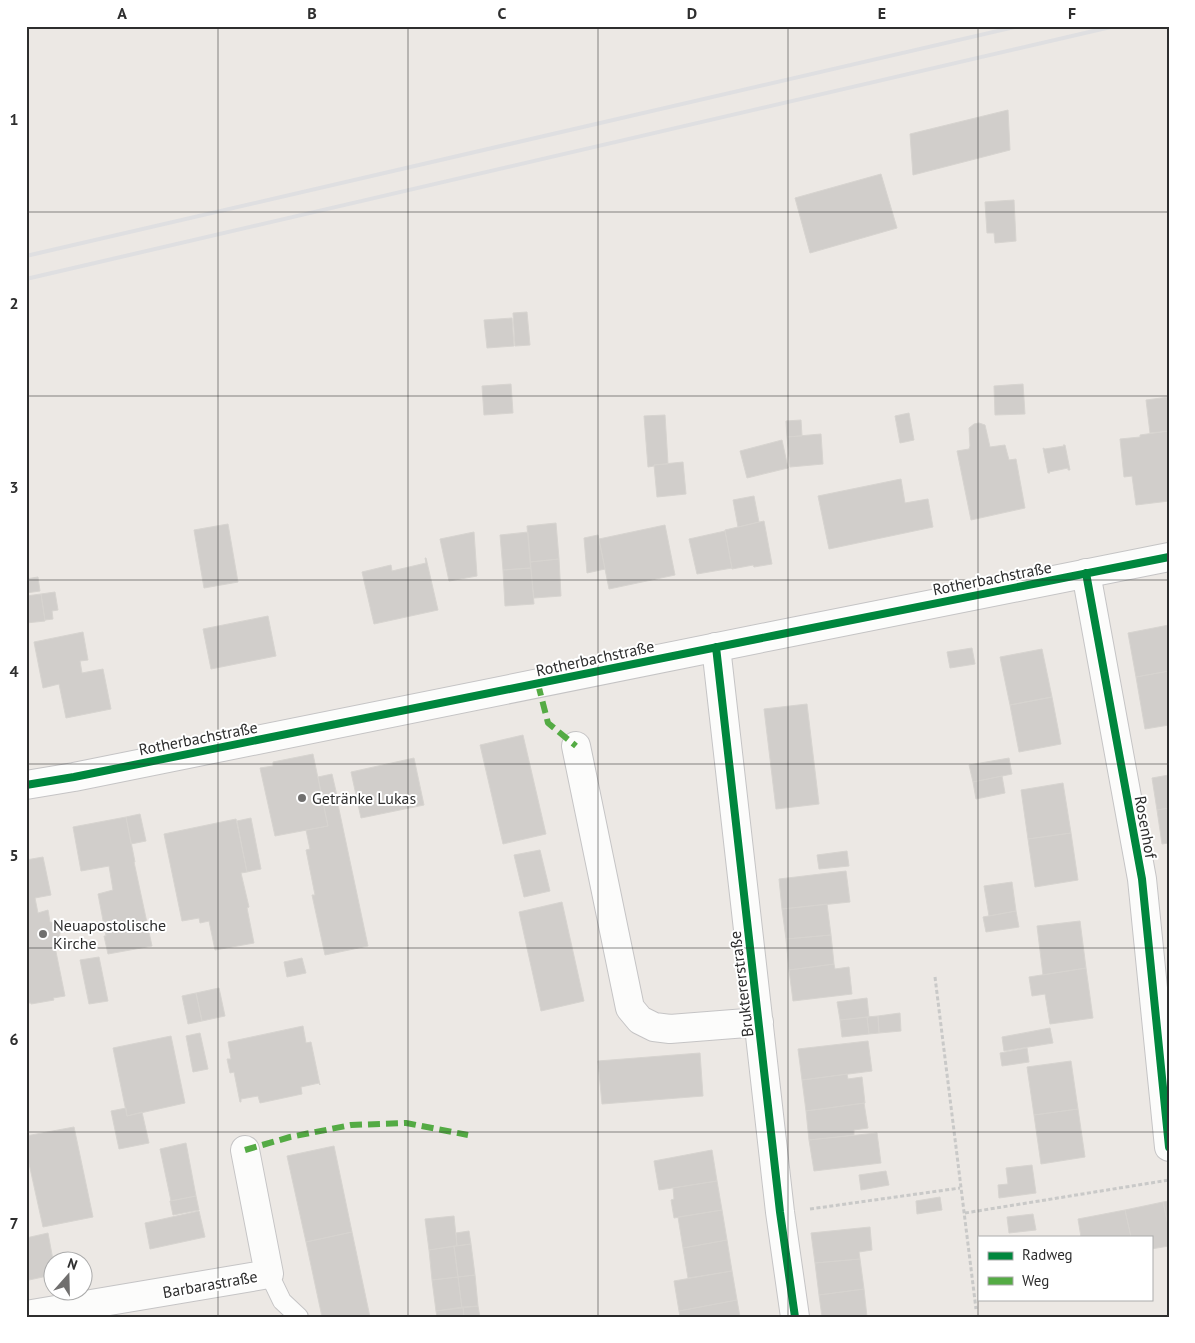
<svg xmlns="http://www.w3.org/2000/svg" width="1195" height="1343" font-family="'PT Sans',sans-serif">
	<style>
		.building { fill: #d1cecb; stroke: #d7d4d0 }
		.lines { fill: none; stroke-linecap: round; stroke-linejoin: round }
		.service-casing { stroke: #c5c4c5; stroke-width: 20 }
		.minor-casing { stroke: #c5c4c5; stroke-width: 30 }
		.tertiary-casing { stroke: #c5c4c5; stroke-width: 30 }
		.path { stroke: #c9c9c8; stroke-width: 3; stroke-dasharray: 4 2.5; stroke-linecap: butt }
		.service { stroke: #fcfcfb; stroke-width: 18 }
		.minor { stroke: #fcfcfb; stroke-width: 28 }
		.tertiary { stroke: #fcfcfb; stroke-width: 28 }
		.rail { stroke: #dfdfe1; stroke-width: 4 }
		.quiet { stroke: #54ab44; stroke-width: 6; stroke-dasharray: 12 6; stroke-linecap: butt }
		.cycleway-casing { stroke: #fff; stroke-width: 11 }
		.cycleway { stroke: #00873e; stroke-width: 8 }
		.grid { fill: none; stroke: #2e2e2e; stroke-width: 1; stroke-opacity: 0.55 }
		.poi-dot { fill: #706f6e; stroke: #fff; stroke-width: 2 }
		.labels { text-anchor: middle; stroke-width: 4; stroke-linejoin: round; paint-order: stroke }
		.street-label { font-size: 16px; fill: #2e2e2e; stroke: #fff }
		.poi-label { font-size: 16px; fill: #2e2e2e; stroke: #fff; text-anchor: start }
		.neatline { fill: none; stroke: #2e2e2e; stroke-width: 2 }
		.grid-label { font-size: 16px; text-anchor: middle; font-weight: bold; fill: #2e2e2e }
	</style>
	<rect width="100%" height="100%" fill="#ece8e4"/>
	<!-- building -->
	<path class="building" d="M1008,110L1010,150L913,175L910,134Z
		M881,174L897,228L810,253L795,198Z
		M1014,200L1016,241L995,243L994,233H987L985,202Z
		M527,312L530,345L515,346L513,313Z
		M512,318L514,346L487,348L484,320Z
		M511,384L513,413L484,415L482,386Z
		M1023,384L1025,414L995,415L994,386Z
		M1169,397V431L1150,433L1146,400Z
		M909,413L914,440L900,443L895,416Z
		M665,415L668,464L654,465V466L648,467L644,416Z
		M801,420L802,436L787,437L786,421Z
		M979,423L985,425L990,447L1005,445L1009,460L1016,459L1025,508L971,520L957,451L969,449L970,446L969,428L974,424Z
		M1169,431V501L1136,505L1132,476L1124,477L1120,439L1140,437V435Z
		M821,434L823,464L790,467L787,437Z
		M782,440L788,468L747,478L740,451Z
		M1063,445H1065L1070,470H1068V468L1049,472L1050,473H1048L1043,448L1045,449L1064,446Z
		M683,462L686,494L657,497L654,465Z
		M901,479L905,503L928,499L933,527L829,549L818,496Z
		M754,496L759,522L738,527L733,500Z
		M764,521L772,564L754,567L753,565L732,569L725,530Z
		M556,523L559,559L530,562L527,526Z
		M228,524L238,582L204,588L194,530Z
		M665,525L675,575L609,589L599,539Z
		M725,531L732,568L697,574L689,539Z
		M474,532L477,576L449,581L440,539Z
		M528,532L531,568L503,570L500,535Z
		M598,535L605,569L587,573L584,538Z
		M425,558H426L438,610L374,624L362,572L391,565L392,571L426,563Z
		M559,559L561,596L534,598L530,562Z
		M531,568L534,604L505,606L503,570Z
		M38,577L40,591L26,593V579Z
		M55,592L58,610L52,611L53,619L45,620L41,594Z
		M41,594L45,621L26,623V596Z
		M268,616L276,656L211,669L203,629Z
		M1169,625V671L1136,677L1128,633Z
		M83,632L88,660L80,661L82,673L103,669L111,709L66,718L59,684L43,688L34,642Z
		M972,648L975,664L950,668L947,652Z
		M1042,649L1052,697L1010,705L1000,657Z
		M1169,671V725L1145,729L1136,677Z
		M1052,697L1061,744L1019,752L1010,705Z
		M807,704L819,804L776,809L764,709Z
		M523,735L546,834L503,844L480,745Z
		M313,754L328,826L275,836L260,768L273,766V762Z
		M414,758L424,805L361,818L351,772Z
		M1009,758L1012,774L973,782L969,765Z
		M332,774L338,800L323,803L318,777Z
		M1169,775V808L1157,810L1152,778Z
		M1002,776L1005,793L976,799L973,782Z
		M1063,783L1071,833L1028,839L1021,790Z
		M337,800L368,946L325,955L312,895H315L306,850L310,849L306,830L328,826L323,803Z
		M1169,808V843L1162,844L1157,810Z
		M140,814L146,841L131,844L126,817Z
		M126,817L135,862H134L152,946L108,954L104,936H106L98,894L113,890L109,866L81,871L73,827Z
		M251,818L261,869L247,872L237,821Z
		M236,819L247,872L241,873L249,907L247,908L254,943L215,950L209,921L200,923L199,918L182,921L164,834Z
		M1071,833L1078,880L1035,887L1028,839Z
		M540,850L550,891L524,897L514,855Z
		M847,851L849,866L819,869L817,855Z
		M43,857L51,895L35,898L38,913L48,910L50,922L57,924L61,930L59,937L54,942L65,996L53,998L54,1000L31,1004V1003H26V860Z
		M846,871L850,902L782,909L779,879Z
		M1012,882L1016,911L989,916L984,886Z
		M562,902L584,1001L541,1011L519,912Z
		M827,904L831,935L786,939L782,909Z
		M1016,911L1019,927L986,932L983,917Z
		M1080,921L1086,968L1043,975L1037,926Z
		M831,935L834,964L789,970L786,939Z
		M99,957L108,1001L89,1004L80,960Z
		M302,958L306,973L287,977L284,962Z
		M834,964L835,969L849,967L852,994L793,1001L789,970Z
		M1086,968L1093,1018L1050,1024L1045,994L1032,996L1029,977Z
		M219,988L225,1016L202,1021L196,993Z
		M196,993L202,1021L188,1024L182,996Z
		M867,998L869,1017L840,1020L837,1002Z
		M900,1013L901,1031L879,1033L878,1016Z
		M878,1016L879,1033L869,1034L867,1017Z
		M867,1017L869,1034L842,1037L840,1020Z
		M303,1026L306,1043L311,1042L320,1085L319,1083L301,1087L302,1094L260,1103L258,1096L241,1099V1102H240L234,1072L230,1073L227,1059H231L228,1042Z
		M1050,1028L1053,1043L1004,1051L1002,1037Z
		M200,1033L208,1069L193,1072L186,1036Z
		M171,1036L185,1103L127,1116L113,1048Z
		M868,1041L872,1071L802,1080L798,1049Z
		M1027,1048L1029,1062L1002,1066L1000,1053Z
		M700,1053L703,1096L602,1104L598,1061Z
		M1071,1061L1078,1109L1034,1115L1027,1067Z
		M847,1074L848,1079L862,1077L865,1103L806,1111L802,1080Z
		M864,1103L868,1128L854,1130V1135L809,1140L806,1111Z
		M126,1108L127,1116L142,1112L149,1143L119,1149L111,1111Z
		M1078,1109L1085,1157L1041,1164L1034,1115Z
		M74,1127L93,1217L43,1227L26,1150V1136Z
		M877,1133L881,1163L814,1171L809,1140Z
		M186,1143L196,1196L171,1201L160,1149Z
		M334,1146L352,1232L306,1242L287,1156Z
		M712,1150L717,1181L659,1190L654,1161Z
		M1032,1165L1036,1193L999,1198L998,1185L1008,1184L1006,1168Z
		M886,1171L889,1185L861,1190L859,1175Z
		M717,1181L722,1210L674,1218L671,1200L674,1199L673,1188Z
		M196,1196L199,1210L173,1215L170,1201Z
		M940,1197L942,1210L917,1214L916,1201Z
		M1169,1201V1230L1163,1202Z
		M1163,1202L1169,1230V1246L1151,1249V1237H1131L1125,1210Z
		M722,1210L727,1240L683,1248L678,1217Z
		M1125,1210L1131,1237H1081L1078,1219Z
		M199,1211L205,1237L150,1249L145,1223Z
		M1033,1214L1036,1230L1009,1233L1007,1217Z
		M454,1216L457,1246L429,1250L425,1219Z
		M870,1227L872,1250L859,1252L860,1259L815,1263L811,1233Z
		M469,1231L471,1244L457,1246L456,1233Z
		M352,1232L370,1317H322L306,1242Z
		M48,1233L53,1260L52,1275L29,1280L26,1264V1238Z
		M727,1240L732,1271L688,1278L683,1248Z
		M471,1244L475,1275L458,1277L454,1246Z
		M454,1246L458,1277L432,1280L429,1250Z
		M860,1259L864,1289L819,1295L815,1263Z
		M732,1271L737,1300L679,1311L674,1281Z
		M475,1275L478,1306L462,1308L458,1277Z
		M458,1277L462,1308L436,1311L432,1280Z
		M864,1289L867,1317H822L819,1295Z
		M737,1300L740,1317H680L679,1311Z
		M478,1306L480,1317H464L463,1307Z
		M463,1307L464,1317H437L436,1311Z"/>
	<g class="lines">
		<!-- service casing -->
		<g class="service-casing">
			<path id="service" d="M269,1274L282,1301L299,1317"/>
		</g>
		<!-- minor casing -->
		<g class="minor-casing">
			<path id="minor" d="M1086,573L1142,879L1169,1147
				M716,647L780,1212L795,1317
				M576,746L630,1008L640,1020L654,1027L670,1029L759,1022
				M26,1315L269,1274L245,1150"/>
		</g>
		<!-- tertiary casing -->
		<g class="tertiary-casing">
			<path id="tertiary" d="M26,785L74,777L777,635L1169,557"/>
		</g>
		<!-- path -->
		<path class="path" d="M935,977L976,1309
			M810,1209L960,1188
			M965,1213L1169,1180"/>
		<!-- service -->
		<use href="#service" class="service"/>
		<!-- minor -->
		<use href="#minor" class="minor"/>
		<!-- tertiary -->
		<use href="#tertiary" class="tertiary"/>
		<!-- rail -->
		<path class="rail" d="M26,256L1019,26
			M26,279L1115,26"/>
		<!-- quiet -->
		<path class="quiet" d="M538,684L548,723L576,746
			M245,1150L290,1137L351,1125L406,1123L468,1135"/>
		<!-- cycleway casing -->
		<g class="cycleway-casing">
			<path id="cycleway" d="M1086,573L1142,879L1169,1147
				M716,647L780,1212L795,1317
				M26,785L74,777L777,635L1169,557"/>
		</g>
		<!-- cycleway -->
		<use href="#cycleway" class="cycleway"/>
	</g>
	<!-- grid -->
	<path class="grid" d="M218,26V1317M408,26V1317M598,26V1317M788,26V1317M978,26V1317M26,212H1169M26,396H1169M26,580H1169M26,764H1169M26,948H1169M26,1132H1169"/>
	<!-- markers -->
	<g class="poi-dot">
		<circle cx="302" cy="798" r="5"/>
		<circle cx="43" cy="934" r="5"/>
	</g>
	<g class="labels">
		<!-- street labels -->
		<g class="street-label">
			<text transform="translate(992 578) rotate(-11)" y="6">Rotherbachstraße</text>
			<text transform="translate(595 658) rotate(-12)" y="6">Rotherbachstraße</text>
			<text transform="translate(198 738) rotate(-11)" y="6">Rotherbachstraße</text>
			<text transform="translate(1146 827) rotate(80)" y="6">Rosenhof</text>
			<text transform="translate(741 984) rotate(-97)" y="6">Bruktererstraße</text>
			<text transform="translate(210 1284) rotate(-10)" y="6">Barbarastraße</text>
		</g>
		<!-- poi labels -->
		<g class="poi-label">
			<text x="312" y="804">Getränke Lukas</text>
			<text x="53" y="931">Neuapostolische<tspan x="53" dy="18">Kirche</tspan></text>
		</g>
	</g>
	<!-- border -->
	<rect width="1195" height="1343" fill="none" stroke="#ffffff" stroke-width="55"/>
	<!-- legend -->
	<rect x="978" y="1236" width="175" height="65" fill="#ffffff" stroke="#ababab"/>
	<rect x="988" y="1252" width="25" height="8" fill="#00873e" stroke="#ababab"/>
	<text x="1022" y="1260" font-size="15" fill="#2e2e2e">Radweg</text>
	<rect x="988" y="1277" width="25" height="8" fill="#54ab44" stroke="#ababab"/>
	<text x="1022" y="1286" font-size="15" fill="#2e2e2e">Weg</text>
	<!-- north arrow -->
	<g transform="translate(68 1276) rotate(20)"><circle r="24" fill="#ffffff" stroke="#ababab"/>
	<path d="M0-4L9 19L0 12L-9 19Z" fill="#706f6e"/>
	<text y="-8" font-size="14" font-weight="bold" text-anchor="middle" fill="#2e2e2e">N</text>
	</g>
	<rect x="28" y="28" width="1140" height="1288" class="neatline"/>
	<g class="grid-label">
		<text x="122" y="19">A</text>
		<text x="312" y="19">B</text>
		<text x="502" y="19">C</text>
		<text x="692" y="19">D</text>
		<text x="882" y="19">E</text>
		<text x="1072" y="19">F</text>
		<text x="14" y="125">1</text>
		<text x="14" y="309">2</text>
		<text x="14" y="493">3</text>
		<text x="14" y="677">4</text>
		<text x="14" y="861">5</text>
		<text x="14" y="1045">6</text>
		<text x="14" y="1229">7</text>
	</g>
</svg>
